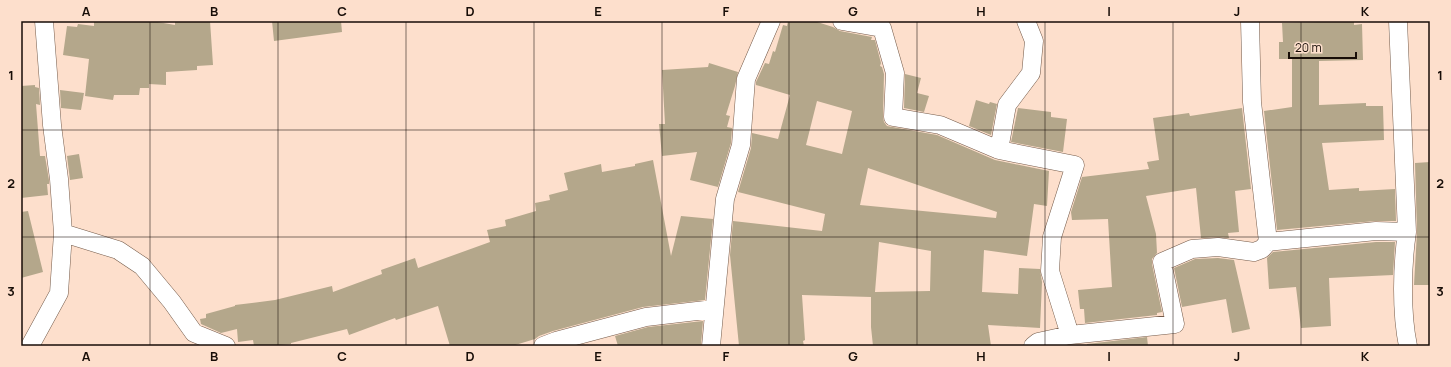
<svg xmlns="http://www.w3.org/2000/svg" width="1451" height="367" font-family="Manrope,sans-serif">
	<style>
		.building { fill: #b4a78b; fill-rule: evenodd }
		.lines { fill: none; stroke-linecap: round; stroke-linejoin: round }
		.minor-casing { stroke: #755c4b; stroke-width: 19 }
		.minor { stroke: #fff; stroke-width: 18 }
		.grid { fill: none; stroke: #170d07; stroke-width: 1; stroke-opacity: 0.55 }
		.neatline { fill: none; stroke: #170d07; stroke-width: 1.5 }
		.grid-label { font-size: 13px; text-anchor: middle; font-weight: bold; fill: #170d07 }
	</style>
	<rect width="100%" height="100%" fill="#fddfcc"/>
	<!-- building -->
	<path class="building" d="M94,21H152L175,25V21H210L213,65L197,66V70L166,72V85L149,84V88H140L139,95H114L113,100L85,96L89,59L63,55L67,26L77,27L78,24L94,26Z
		M272,21H341L342,32L274,41Z
		M788,21H814L833,27L840,31L872,37L871,40H875L881,63L880,66L882,67L884,74L883,117L884,122L887,126L937,135L995,160L1049,171L1047,206L1034,204L1027,256L984,250L982,292L1018,294L1019,268L1040,269L1042,282L1040,328L988,325L991,346H873L871,327V297L802,295L805,340L803,341L804,346H739L730,255L733,221L822,231L825,214L738,192L751,148L752,133L778,139L790,95L756,85V82L765,63L769,64L773,51L775,52L783,25L787,26ZM817,101L852,111L842,154L806,145ZM868,168L997,212L996,218L860,205ZM879,242L931,251L930,291L875,292Z
		M1320,22H1354V25L1362,24L1363,60L1319,61V105L1366,103V106H1383L1384,140L1322,143L1329,190L1359,188V191L1395,189L1396,221H1375L1277,230L1264,111L1292,107V59H1279V42H1283L1282,23Z
		M709,63L738,72L735,86L726,115L730,116L727,127L732,128L731,143L718,187L690,180L697,152L662,156L659,124H665L662,70L708,67Z
		M905,74L921,78L917,93L929,96L924,112L904,108Z
		M35,85V87L39,88L40,105L36,104L40,156H45L49,180V184H47L48,195L21,198V86Z
		M60,90L84,93L81,110L61,108Z
		M976,100L989,104L990,102L997,104L991,135L969,126Z
		M1018,108L1051,112V117L1067,119L1063,152L1011,142Z
		M1242,108L1251,189L1235,191L1239,232L1228,233L1229,238L1217,237L1201,238L1196,188L1146,196L1156,234L1157,253L1152,259V264L1162,312L1157,313V315L1085,323L1084,309H1080L1078,290L1112,287L1108,219L1072,220L1071,212L1082,177L1149,169L1147,162L1159,160L1153,118L1189,113L1190,116Z
		M79,154L83,178L70,180L67,156Z
		M653,160L671,256L681,216L713,219L705,300L643,307L553,331L539,336L535,339L512,346H450L438,306L396,320L395,318L349,335L347,329L291,343V344L270,346H254L253,340L238,342L237,329L221,333L201,324L200,319L206,318V314L235,306V305L275,300L332,286L333,292L382,274L381,270L415,258L418,268L490,242L487,230L506,226L505,220L536,211L535,203L550,200L549,195L568,190L564,173L601,164L602,172L635,166V164Z
		M1430,162V285H1414L1417,232L1415,163Z
		M28,211L43,272L21,278V212Z
		M1376,242H1395L1393,275L1329,278L1331,326L1301,328L1296,287L1269,289L1267,258L1273,252Z
		M1218,258L1234,260L1250,329L1232,333L1226,299L1182,307L1174,268L1195,259Z
		M703,321L701,345L618,346L615,336L648,327Z
		M1147,337L1148,346H1087V344Z"/>
	<g class="lines">
		<!-- minor casing -->
		<g class="minor-casing">
			<path id="minor" d="M842,21L882,28L895,73L893,117L940,125L999,150L1075,165L1052,237L1050,271L1070,335
				M1250,21L1252,102L1268,242
				M1398,21L1407,232C1402,266 1401,312 1408,346
				M999,150L1007,105L1031,73L1034,41L1026,21
				M63,233L118,250L142,266L172,302L194,333L226,346
				M30,346L59,293L63,233L59,179L52,125L44,21
				M543,346L556,341L646,317L714,309
				M711,346L725,199L741,145L746,79L771,21
				M1033,346L1038,342L1070,335L1175,324L1162,262L1192,249L1218,247L1254,252L1262,249L1268,242L1376,231L1407,232"/>
		</g>
		<!-- minor -->
		<use href="#minor" class="minor"/>
	</g>
	<!-- grid -->
	<path class="grid" d="M150,21V346M278,21V346M406,21V346M534,21V346M662,21V346M789,21V346M917,21V346M1045,21V346M1173,21V346M1301,21V346M21,130H1430M21,237H1430"/>
	<!-- border -->
	<rect width="1451" height="367" fill="none" stroke="#fddfcc" stroke-width="44"/>
	<!-- scale -->
	<path d="M1289 52v6h67v-6" fill="none" stroke="#170d07" stroke-width="2"/>
	<text x="1295" y="52" font-size="12" fill="#170d07" stroke="#fddfcc" stroke-width="3" paint-order="stroke">20 m</text>
	<rect x="22" y="22" width="1407" height="323" class="neatline"/>
	<g class="grid-label">
		<text x="86" y="16">A</text>
		<text x="214" y="16">B</text>
		<text x="342" y="16">C</text>
		<text x="470" y="16">D</text>
		<text x="598" y="16">E</text>
		<text x="726" y="16">F</text>
		<text x="853" y="16">G</text>
		<text x="981" y="16">H</text>
		<text x="1109" y="16">I</text>
		<text x="1237" y="16">J</text>
		<text x="1365" y="16">K</text>
		<text x="11" y="80">1</text>
		<text x="1440" y="80">1</text>
		<text x="11" y="188">2</text>
		<text x="1440" y="188">2</text>
		<text x="11" y="296">3</text>
		<text x="1440" y="296">3</text>
		<text x="86" y="361">A</text>
		<text x="214" y="361">B</text>
		<text x="342" y="361">C</text>
		<text x="470" y="361">D</text>
		<text x="598" y="361">E</text>
		<text x="726" y="361">F</text>
		<text x="853" y="361">G</text>
		<text x="981" y="361">H</text>
		<text x="1109" y="361">I</text>
		<text x="1237" y="361">J</text>
		<text x="1365" y="361">K</text>
	</g>
</svg>
